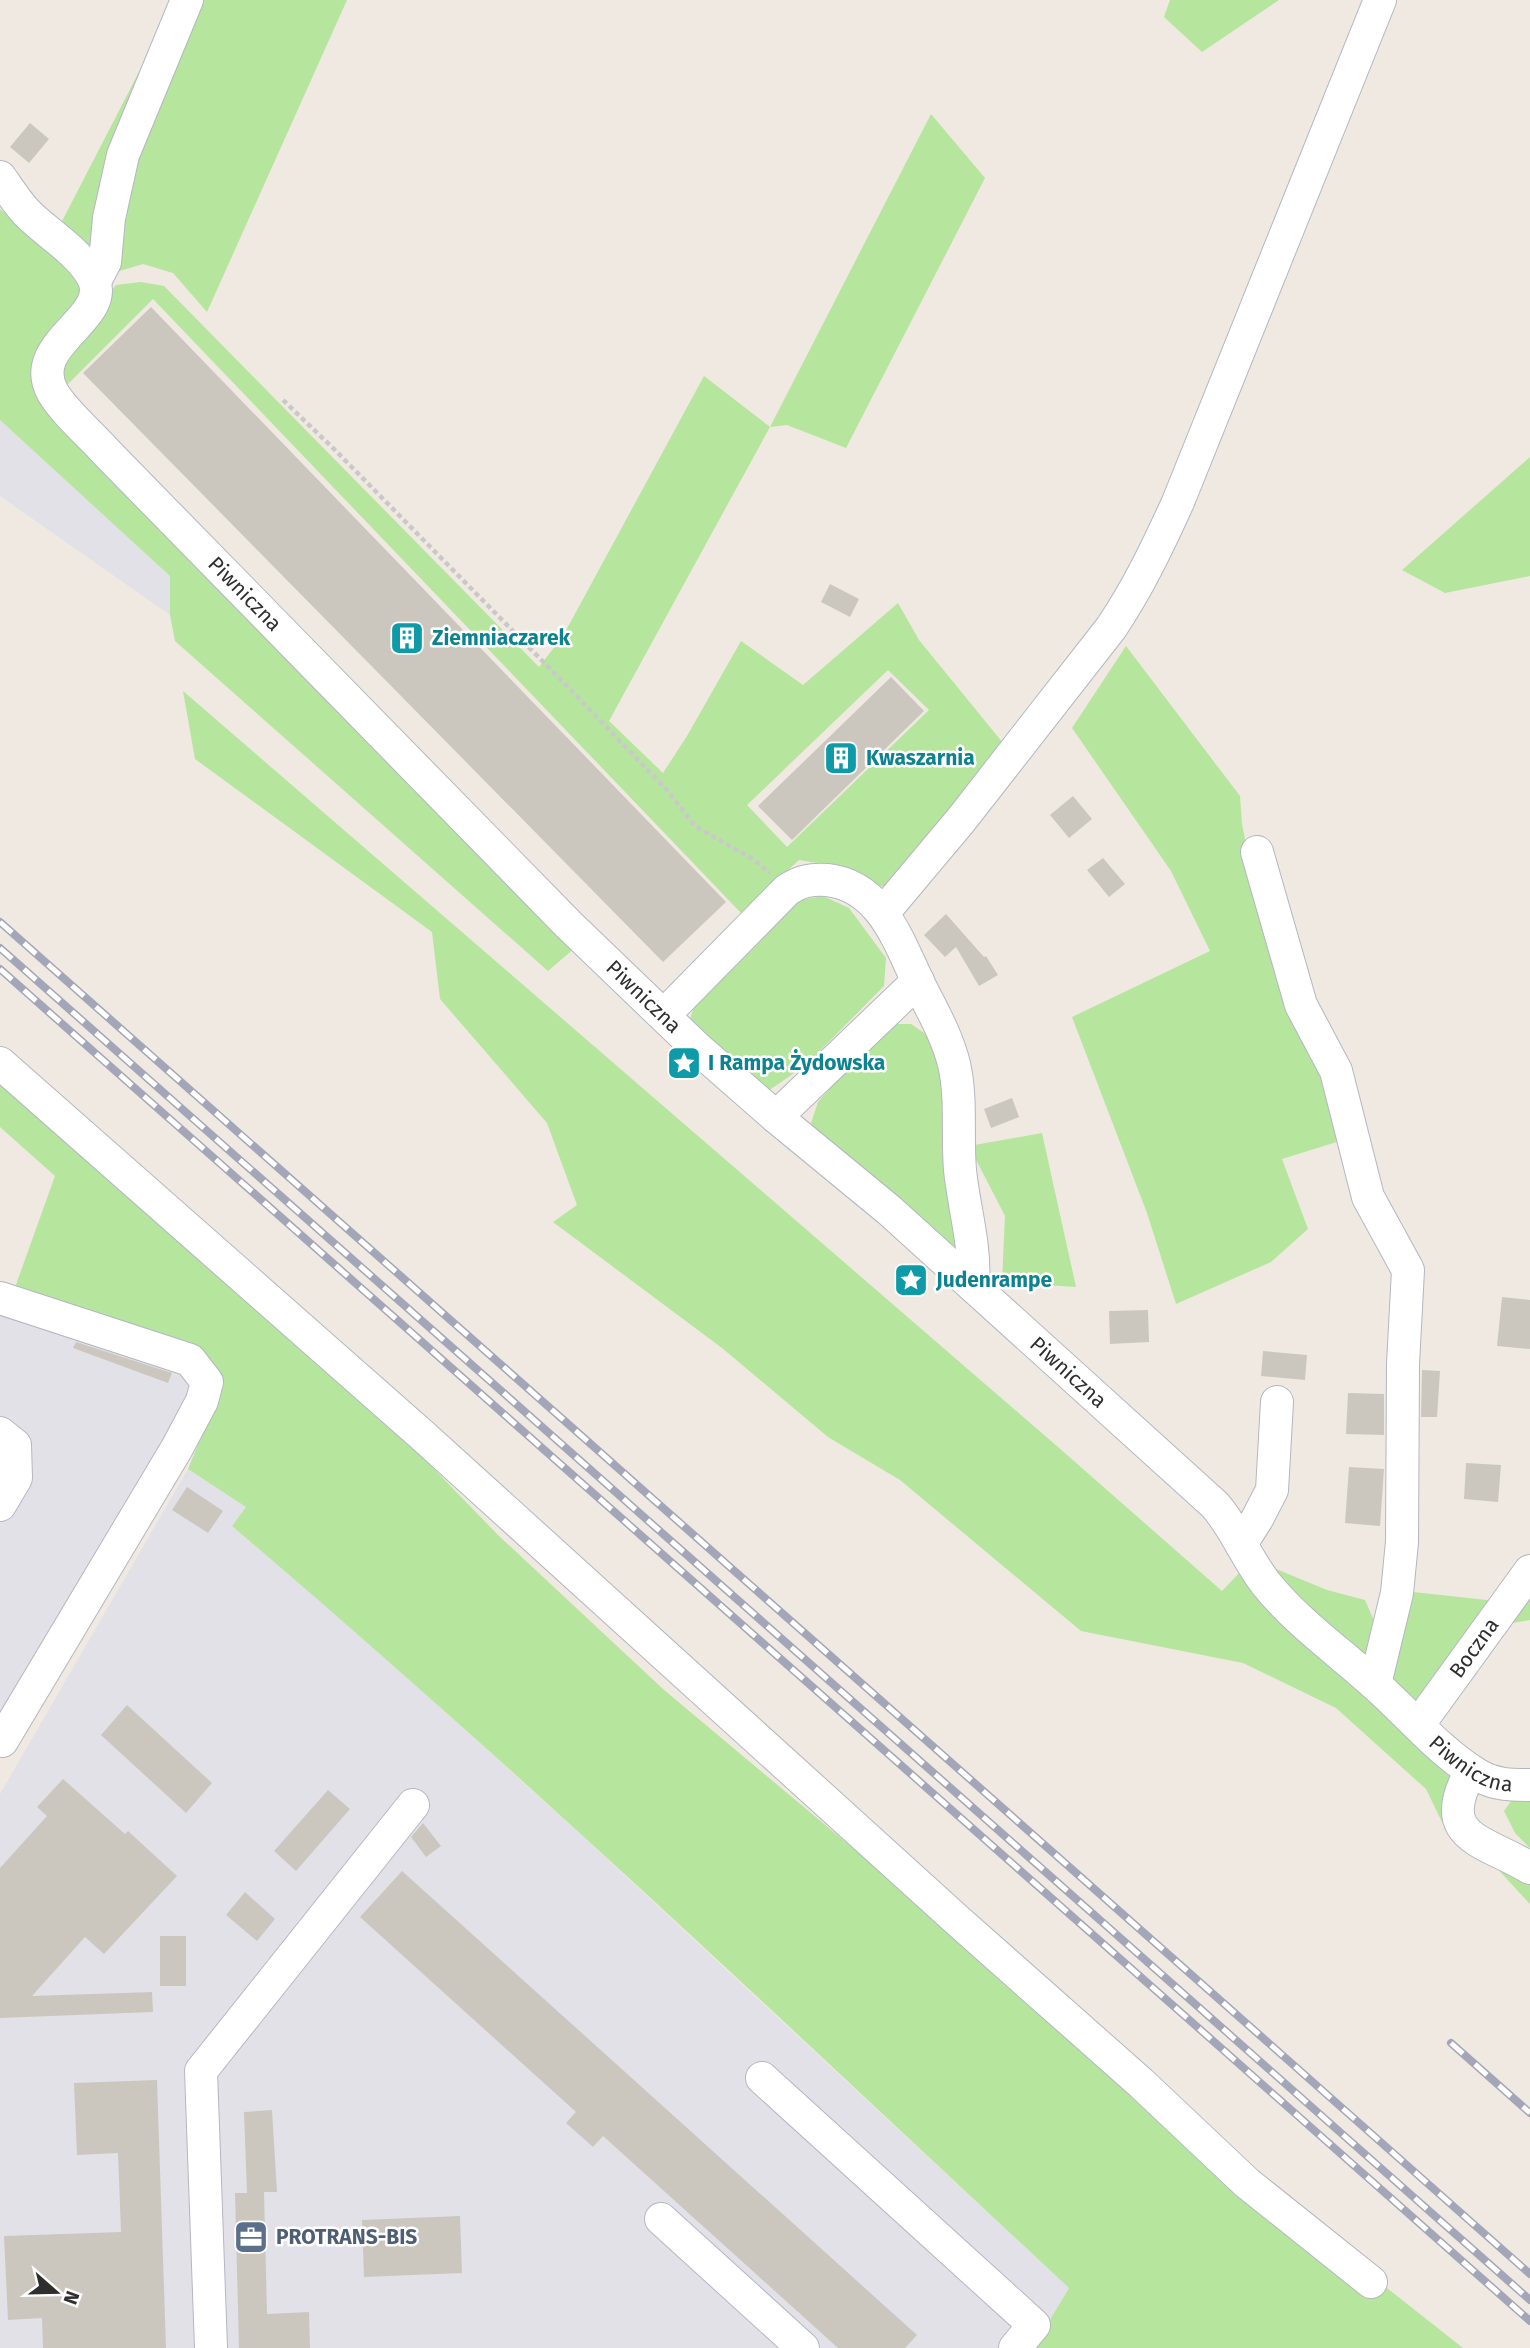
<svg xmlns="http://www.w3.org/2000/svg" width="1530" height="2348" font-family="'Fira Sans',sans-serif">
	<style>
		.industrial { fill: #e3e1e8 }
		.green { fill: #b6e59e; fill-rule: evenodd }
		.building { fill: #cbc7bf }
		.lines { fill: none; stroke-linecap: round; stroke-linejoin: round }
		.minor-casing { stroke: #b4b7c1; stroke-width: 34 }
		.path { stroke: #c9c9c9; stroke-width: 4.5; stroke-dasharray: 5 3.5; stroke-linecap: butt }
		.minor { stroke: #fff; stroke-width: 32 }
		.rail-casing { stroke: #a3a6b8; stroke-width: 8 }
		.rail { stroke: #fff; stroke-width: 5; stroke-dasharray: 16; stroke-linecap: butt }
		.labels { text-anchor: middle; stroke-width: 5; stroke-linejoin: round; paint-order: stroke }
		.street-label { font-size: 21px; fill: #2e2e2e; stroke: #fff }
		.culture-label { font-size: 21px; font-weight: bold; fill: #0d838f; stroke: #fff; text-anchor: start }
		.service-label { font-size: 21px; font-weight: bold; fill: #4e5e75; stroke: #fff; text-anchor: start }
	</style>
	<rect width="100%" height="100%" fill="#efe9e1"/>
	<!-- industrial -->
	<path class="industrial" d="M0,420L171,576L170,615L0,496Z
		M0,1289L114,1323L210,1359L0,1722Z
		M188,1469L247,1507L232,1526L357,1632L580,1834L1069,2288L1033,2348H0V1794Z"/>
	<!-- green -->
	<path class="green" d="M200,0H347L207,312L173,273L143,264L113,273L59,227L172,8Z
		M1170,0H1279L1202,52L1164,17Z
		M931,114L985,178L846,448L787,425L770,427L609,721L663,773L687,736L741,641L803,685L898,603L919,640L1003,743L892,884L874,888L830,865L799,860L741,913L153,299L63,389L61,362L92,315L116,285L141,282L164,286L539,667L563,636L704,376L770,427ZM888,670L929,710L787,847L747,805Z
		M0,209L76,272L82,299L40,398L576,947L548,971L175,641L170,615V576L0,420Z
		M1530,457V576L1445,593L1402,570Z
		M1126,646L1240,796L1242,824L1252,874L1332,1082L1343,1140L1282,1159L1308,1229L1271,1262L1176,1304L1147,1213L1072,1017L1210,951L1171,871L1072,728Z
		M183,691L1058,1447L1222,1591L1242,1570L1453,1765L1450,1796L1530,1876V1904L1492,1863L1468,1850L1442,1822L1426,1789L1336,1708L1243,1663L1081,1631L900,1480L828,1437L722,1348L553,1222L577,1205L547,1123L440,999L432,932L195,759Z
		M823,896L849,908L886,958L884,986L806,1065L768,1091L689,1022L699,992L794,901Z
		M887,1024H911L930,1037L942,1077L960,1255L827,1150L811,1123L818,1102Z
		M0,1077L316,1347L497,1534L663,1689L1226,2161L1463,2348H1033L1069,2288C793,2031 520,1770 232,1526L246,1507L188,1469L220,1391L210,1359L114,1323L13,1293L55,1176L0,1127Z
		M1042,1133L1076,1287L1002,1282L1005,1216L969,1146Z
		M1259,1562L1327,1590L1365,1600L1375,1623L1364,1661Z
		M1530,1590V1620L1505,1624Z
		M1413,1592L1496,1601L1418,1706L1387,1681Z
		M1530,1796V1848L1515,1833L1504,1811L1514,1797Z"/>
	<!-- building -->
	<path class="building" d="M30,123L49,139L29,163L10,147Z
		M151,307L726,902L663,962L83,373Z
		M830,584L859,599L850,617L821,602Z
		M891,677L924,711L792,840L758,806Z
		M1073,796L1092,819L1069,838L1050,815Z
		M1103,858L1125,884L1109,897L1087,870Z
		M946,914L984,957L986,956L998,975L979,986L956,947L945,957L924,935Z
		M1012,1098L1019,1117L991,1128L984,1109Z
		M1502,1297L1530,1300V1349L1497,1346Z
		M1148,1310L1149,1342L1110,1344L1109,1311Z
		M76,1342L172,1373L168,1383L73,1348Z
		M1263,1351L1307,1355L1305,1380L1261,1376Z
		M1422,1370L1440,1371L1437,1417H1421Z
		M1348,1393L1384,1394V1435L1346,1434Z
		M1466,1463L1501,1465L1498,1502L1464,1499Z
		M1349,1467L1384,1469L1380,1526L1345,1523Z
		M187,1487L223,1511L208,1533L172,1510Z
		M127,1705L212,1783L186,1813L101,1735Z
		M63,1779L125,1834L128,1831L177,1876L104,1954L85,1937L32,1996L152,1992L153,2012L0,2018V1868L47,1816L37,1807Z
		M328,1790L350,1809L296,1871L274,1851Z
		M423,1823L441,1846L426,1857L411,1837Z
		M402,1871L917,2335L905,2348H838L603,2136L593,2147L566,2123L576,2112L360,1917Z
		M245,1892L275,1919L257,1941L226,1915Z
		M160,1936H186V1986H160Z
		M157,2080L166,2348H43L42,2318L8,2320L4,2236L121,2232L118,2153L77,2155L74,2083Z
		M272,2110L277,2192H264L267,2314L309,2312L310,2348H239L235,2193H247L244,2112Z
		M460,2216L462,2273L364,2277L362,2220Z"/>
	<g class="lines">
		<!-- minor casing -->
		<g class="minor-casing">
			<g id="minor">
				<path id="s1" d="M0,177C8,188 16,201 26,212C45,232 83,254 94,280C110,320 25,344 53,393C65,413 91,435 107,453L568,924L696,1047L776,1117L889,1210L1215,1505C1236,1529 1247,1560 1267,1585C1299,1624 1341,1653 1378,1687C1409,1715 1442,1754 1478,1775C1495,1785 1511,1785 1530,1785"/>
				<path d="M95,281L105,262L109,218L123,155L187,0"/>
				<path d="M1257,852L1301,1005L1336,1071L1368,1197L1408,1270L1403,1364L1402,1542L1397,1593L1375,1684"/>
				<path d="M883,913L961,820L1111,628C1138,588 1158,546 1178,502L1380,0"/>
				<path d="M664,1015L787,890C800,881 811,879 827,880C882,886 899,943 920,986C933,1012 947,1036 954,1064C962,1099 957,1134 960,1170C964,1209 976,1246 973,1286"/>
				<path d="M0,1063L422,1435L957,1920L1141,2083L1247,2183L1371,2282"/>
				<path d="M776,1117L918,981"/>
				<path d="M0,1298L190,1360L207,1382L202,1401L177,1448L2,1741"/>
				<path d="M0,1433L15,1445L16,1478L0,1505"/>
				<path d="M1241,1544L1257,1519L1272,1490L1277,1402"/>
				<path id="s2" d="M1419,1724L1530,1571"/>
				<path d="M1471,1771C1433,1838 1484,1840 1530,1868"/>
				<path d="M762,2078L1034,2325L1015,2348"/>
				<path d="M661,2219L803,2348"/>
				<path d="M211,2348L201,2071L413,1805"/>
			</g>
		</g>
		<!-- path -->
		<path class="path" d="M283,400L335,450L566,685L666,789L695,826L751,858L770,873"/>
		<!-- minor -->
		<use href="#minor" class="minor"/>
		<!-- rail casing -->
		<g class="rail-casing">
			<path id="rail" d="M0,922L1530,2274
				M0,948L1530,2300
				M0,969L1530,2321
				M1451,2043L1530,2113"/>
		</g>
		<!-- rail -->
		<use href="#rail" class="rail"/>
	</g>
	<!-- icons -->
	<defs>
		<g id="building-square" transform="scale(1.75)"><rect x="-9" y="-9" width="18" height="18" rx="4" fill="#0f9aa8" stroke="#fff"/><path d="M-4-6H4V6H1V3H-1V6H-4ZM-2.5-4.3h1.7v1.8h-1.7ZM.8-4.3h1.7v1.8H.8ZM-2.5-1h1.7V.8h-1.7ZM.8-1h1.7V.8H.8Z" fill="#fff"/></g>
		<g id="sight-square" transform="scale(1.75)"><rect x="-9" y="-9" width="18" height="18" rx="4" fill="#0f9aa8" stroke="#fff"/><path d="M0-6L1.8-2.2L6-1.7L2.9 1.2L3.7 5.4L0 3.3L-3.7 5.4L-2.9 1.2L-6-1.7L-1.8-2.2Z" fill="#fff"/></g>
		<g id="office-square" transform="scale(1.75)"><rect x="-9" y="-9" width="18" height="18" rx="4" fill="#5c6f8a" stroke="#fff"/><path d="M-6-3h4V-5.5h4V-3h4V5H-6ZM-1-4.5V-3h2v-1.5ZM-6 0V1H6V0Z" fill="#fff"/></g>
	</defs>
	<g fill-rule="evenodd">
		<use href="#building-square" x="407" y="638"/>
		<use href="#building-square" x="841" y="758"/>
		<use href="#sight-square" x="684" y="1063"/>
		<use href="#sight-square" x="911" y="1280"/>
		<use href="#office-square" x="251" y="2237"/>
	</g>
	<g class="labels">
		<!-- street labels -->
		<g class="street-label">
			<text dy="7" stroke="none"><textPath href="#s1" startOffset="548">Piwniczna</textPath></text>
			<text dy="7" stroke="none"><textPath href="#s1" startOffset="1115">Piwniczna</textPath></text>
			<text dy="7" stroke="none"><textPath href="#s1" startOffset="1682">Piwniczna</textPath></text>
			<text dy="7" stroke="none"><textPath href="#s2" startOffset="94">Boczna</textPath></text>
			<text dy="7" stroke="none"><textPath href="#s1" startOffset="2249">Piwniczna</textPath></text>
		</g>
		<!-- culture labels -->
		<g class="culture-label">
			<text x="432" y="645">Ziemniaczarek</text>
			<text x="866" y="765">Kwaszarnia</text>
			<text x="708" y="1070">I Rampa Żydowska</text>
			<text x="936" y="1287">Judenrampe</text>
		</g>
		<!-- service labels -->
		<g class="service-label">
			<text x="276" y="2244">PROTRANS-BIS</text>
		</g>
	</g>
	<!-- north arrow -->
	<g transform="translate(56 2292) rotate(110)" stroke="#ffffff" stroke-width="5" paint-order="stroke">
	<path d="M0-5L12 26L0 18L-12 26Z" fill="#2e2e2e"/>
	<text y="-10" font-size="19" font-weight="bold" text-anchor="middle" fill="#2e2e2e">N</text>
	</g>
</svg>
